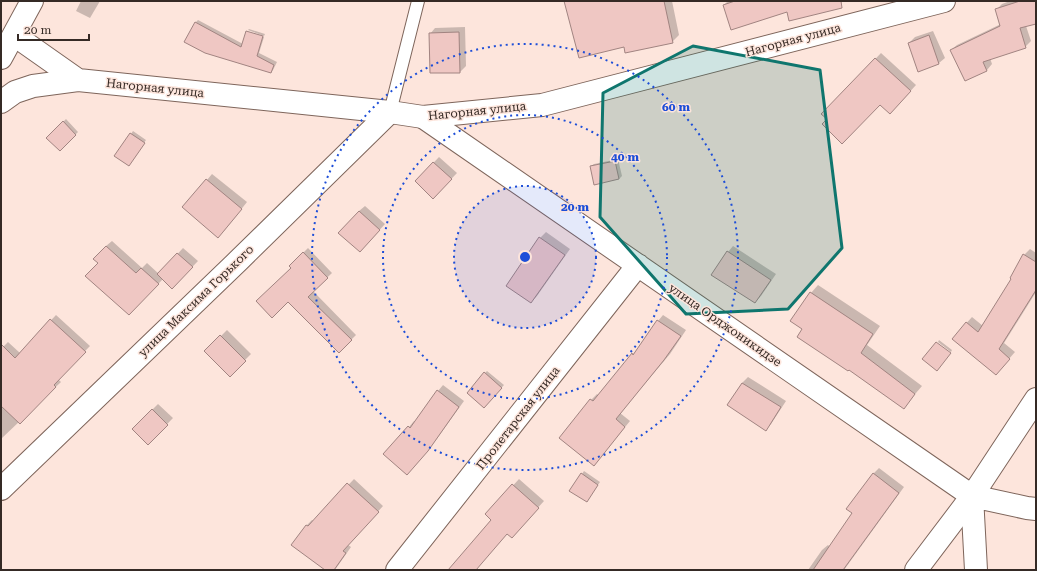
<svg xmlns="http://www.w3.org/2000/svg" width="1037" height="571" font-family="'Roboto Serif',serif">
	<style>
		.shadow { fill: #0003 }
		.building { fill: #efc7c3; stroke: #a18481 }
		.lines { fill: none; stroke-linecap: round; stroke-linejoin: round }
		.lane-casing { stroke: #7e655b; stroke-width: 14 }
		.street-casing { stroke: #7e655b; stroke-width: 24 }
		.secondary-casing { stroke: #7e655b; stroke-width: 24 }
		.lane { stroke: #fff; stroke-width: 12 }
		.street { stroke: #fff; stroke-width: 22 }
		.secondary { stroke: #fff; stroke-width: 22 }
		.marked { fill: #0f766e; fill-opacity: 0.2; stroke: #0f766e; stroke-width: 3; stroke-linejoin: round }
		.ring { fill: none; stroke: #1d4ed8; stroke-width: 2; stroke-dasharray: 2 4 }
		.labels { text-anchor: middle; stroke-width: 3; stroke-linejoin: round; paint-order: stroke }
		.street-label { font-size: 12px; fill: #352a25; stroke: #fde5dc }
		.centre { fill: #1d4ed8; stroke: #fde5dc; stroke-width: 2 }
		.ring-label { font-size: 12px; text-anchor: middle; font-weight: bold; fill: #1d4ed8; stroke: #fde5dc; stroke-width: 3; stroke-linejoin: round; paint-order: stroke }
	</style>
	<rect width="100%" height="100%" fill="#fde5dc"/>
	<!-- shadow -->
	<path class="shadow" d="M81,1H100L90,18L76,11Z
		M615,1H672L679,35L672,42Z
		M728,1H830L788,11L724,5Z
		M1010,1H1036V23L1026,26L1031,41L1025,47L990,58L992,64L987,70L965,80L951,50L957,45L1001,24L996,10L1002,4Z
		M198,20L243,44L247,32L264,37L259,53L277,62L273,70L271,72L195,23Z
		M465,27L466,66L460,72L430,34L435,28Z
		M249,29L265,34L264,36L248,30Z
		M933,31L945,58L939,63L919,71L909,43L915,37Z
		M881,53L916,85L896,107L880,104L823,114Z
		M66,119L78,132L60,150L47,138Z
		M133,131L146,140L129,165L131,134Z
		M439,157L457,173L433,198L416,181Z
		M618,159L622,176L619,179L591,166L594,164Z
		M212,174L247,202L224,231L207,180Z
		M365,206L385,224L365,246L359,211Z
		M546,232L570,249L537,296L531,302L540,238Z
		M112,241L142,268L147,263L159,274L183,248L198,261L172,288L163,279L129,314L99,263L106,246Z
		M733,246L776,274L761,296L755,302L728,252Z
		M308,248L332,273L313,291L356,335L339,352L288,301L292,268L290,266Z
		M1030,249L1036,253V292L1004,343L1015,352L1001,368L953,338L972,317L983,326L1013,278L1024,255Z
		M818,285L880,326L867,345L922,386L904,407L811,293Z
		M56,315L90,346L58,379L61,382L1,439V349L8,342L20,353Z
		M663,315L686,330L670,354L620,413L630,421L594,465L591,400L597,394L599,396L638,348L658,321Z
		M227,330L251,354L230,375L206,351Z
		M939,340L952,350L951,352L938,342Z
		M487,371L504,385L484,407L485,373Z
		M748,377L786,401L771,424L766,429L728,405L742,383Z
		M443,385L464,401L433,444L413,468L385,454L409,427L414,421L416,422L438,391Z
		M158,404L173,418L148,444L133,429Z
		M879,468L904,487L844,570H808L822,550L828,545L830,547L853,513L873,474Z
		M584,471L600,482L589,498L582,474Z
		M354,479L383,506L348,545L351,547L337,567L334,570H327L292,545L307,525L312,520L314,521Z
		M519,479L544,501L517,531L507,533L475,570H449L493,519L487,514Z"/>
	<!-- building -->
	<path class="building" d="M564,1H664L673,43L625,53L624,47L579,58Z
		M735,1H841L842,8L789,21L787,12L731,30L723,5Z
		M1020,1H1036V24L1020,28L1026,48L983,62L987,71L965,81L950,50L1000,26L995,9Z
		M195,22L241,47L246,31L263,36L257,56L274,65L271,73L205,53L184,42Z
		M459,32L460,73H430L429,33Z
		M929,35L939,64L918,72L908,43Z
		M875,58L911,91L890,114L880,105L842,144L822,124L827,119L821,114Z
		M63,121L76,135L60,151L46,138Z
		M130,133L145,143L129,166L114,156Z
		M615,161L619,179L594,185L590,166Z
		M433,162L452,179L433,199L415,181Z
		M206,179L242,209L218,238L182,207Z
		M359,211L380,230L360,252L338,233Z
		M539,237L565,255L531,303L506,286Z
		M106,246L136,273L141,268L159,284L129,315L85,276L98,263L93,259Z
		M727,251L771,280L755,303L711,275Z
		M303,252L328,278L308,297L352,340L339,353L288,302L272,318L256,301L291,268L289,266Z
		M177,253L193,267L172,289L157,274Z
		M1023,254L1036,262V290L999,349L1010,359L996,375L952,339L966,322L978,332L1011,279L1010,278Z
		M810,292L873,334L861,353L915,394L904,409L849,370L848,371L797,337L802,329L790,321Z
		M50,319L86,352L54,385L56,387L20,424L1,406V344L15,358Z
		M657,320L681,336L664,360L616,419L625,427L594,466L559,438L590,399L593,401L632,353L633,355Z
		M220,335L246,361L230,377L204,351Z
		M936,342L951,353L937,371L922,359Z
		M484,372L502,388L484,408L467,393Z
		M742,383L781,407L766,431L727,405Z
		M437,390L459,407L428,451L407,475L383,454L408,426L410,428Z
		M152,409L168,425L148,445L132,429Z
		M581,473L598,485L587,502L569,491Z
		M873,473L899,493L843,570H813L852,513L846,509Z
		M347,483L379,512L343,551L346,553L334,570H325L291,545L306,525L308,526Z
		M512,484L539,508L512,538L507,534L476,570H448L491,520L485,514Z"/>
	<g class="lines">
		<!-- lane casing -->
		<g class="lane-casing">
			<path id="lane" d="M390,112L418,1"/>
		</g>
		<!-- street casing -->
		<g class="street-casing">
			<path id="street" d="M1,58L32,1
				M1,102L15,92L33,86L78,80
				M423,117L972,496L1027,508L1036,509
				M1,489L238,261L390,112
				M972,496L976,570
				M397,570L638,265"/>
		</g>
		<!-- secondary casing -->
		<g class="secondary-casing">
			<path id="secondary" d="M14,35L78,80L390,112L423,117L542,105L944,1
				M916,570L972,496L1036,399"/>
		</g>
		<!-- lane -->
		<use href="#lane" class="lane"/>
		<!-- street -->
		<use href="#street" class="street"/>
		<!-- secondary -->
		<use href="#secondary" class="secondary"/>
	</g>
	<!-- marked area -->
	<path class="marked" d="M693,46L820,70L842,248L788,309L686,314L600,217L603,93Z"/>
	<!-- distance rings -->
	<circle cx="525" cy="257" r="71" fill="#1d4ed8" fill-opacity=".12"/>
	<g class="ring">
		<circle cx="525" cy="257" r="71"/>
		<circle cx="525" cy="257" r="142"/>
		<circle cx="525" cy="257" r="213"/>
	</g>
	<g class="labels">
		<!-- street labels -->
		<g class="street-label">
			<text transform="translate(793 40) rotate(-15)" y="4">Нагорная улица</text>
			<text transform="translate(155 88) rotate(6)" y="4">Нагорная улица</text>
			<text transform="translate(477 111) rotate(-6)" y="4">Нагорная улица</text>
			<text transform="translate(196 301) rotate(-44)" y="4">улица Максима Горького</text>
			<text transform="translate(725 325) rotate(35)" y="4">улица Орджоникидзе</text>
			<text transform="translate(518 418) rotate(-52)" y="4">Пролетарская улица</text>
		</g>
	</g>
	<circle cx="525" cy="257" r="6" class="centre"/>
	<g class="ring-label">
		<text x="676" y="111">60 m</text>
		<text x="625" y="161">40 m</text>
		<text x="575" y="211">20 m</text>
	</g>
	<!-- border -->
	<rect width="1037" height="571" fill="none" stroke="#352a25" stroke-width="4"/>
	<!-- scale -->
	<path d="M18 34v6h71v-6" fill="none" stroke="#352a25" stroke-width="2"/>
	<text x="24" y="34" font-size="12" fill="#352a25" stroke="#fde5dc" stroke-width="3" paint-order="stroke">20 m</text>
</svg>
